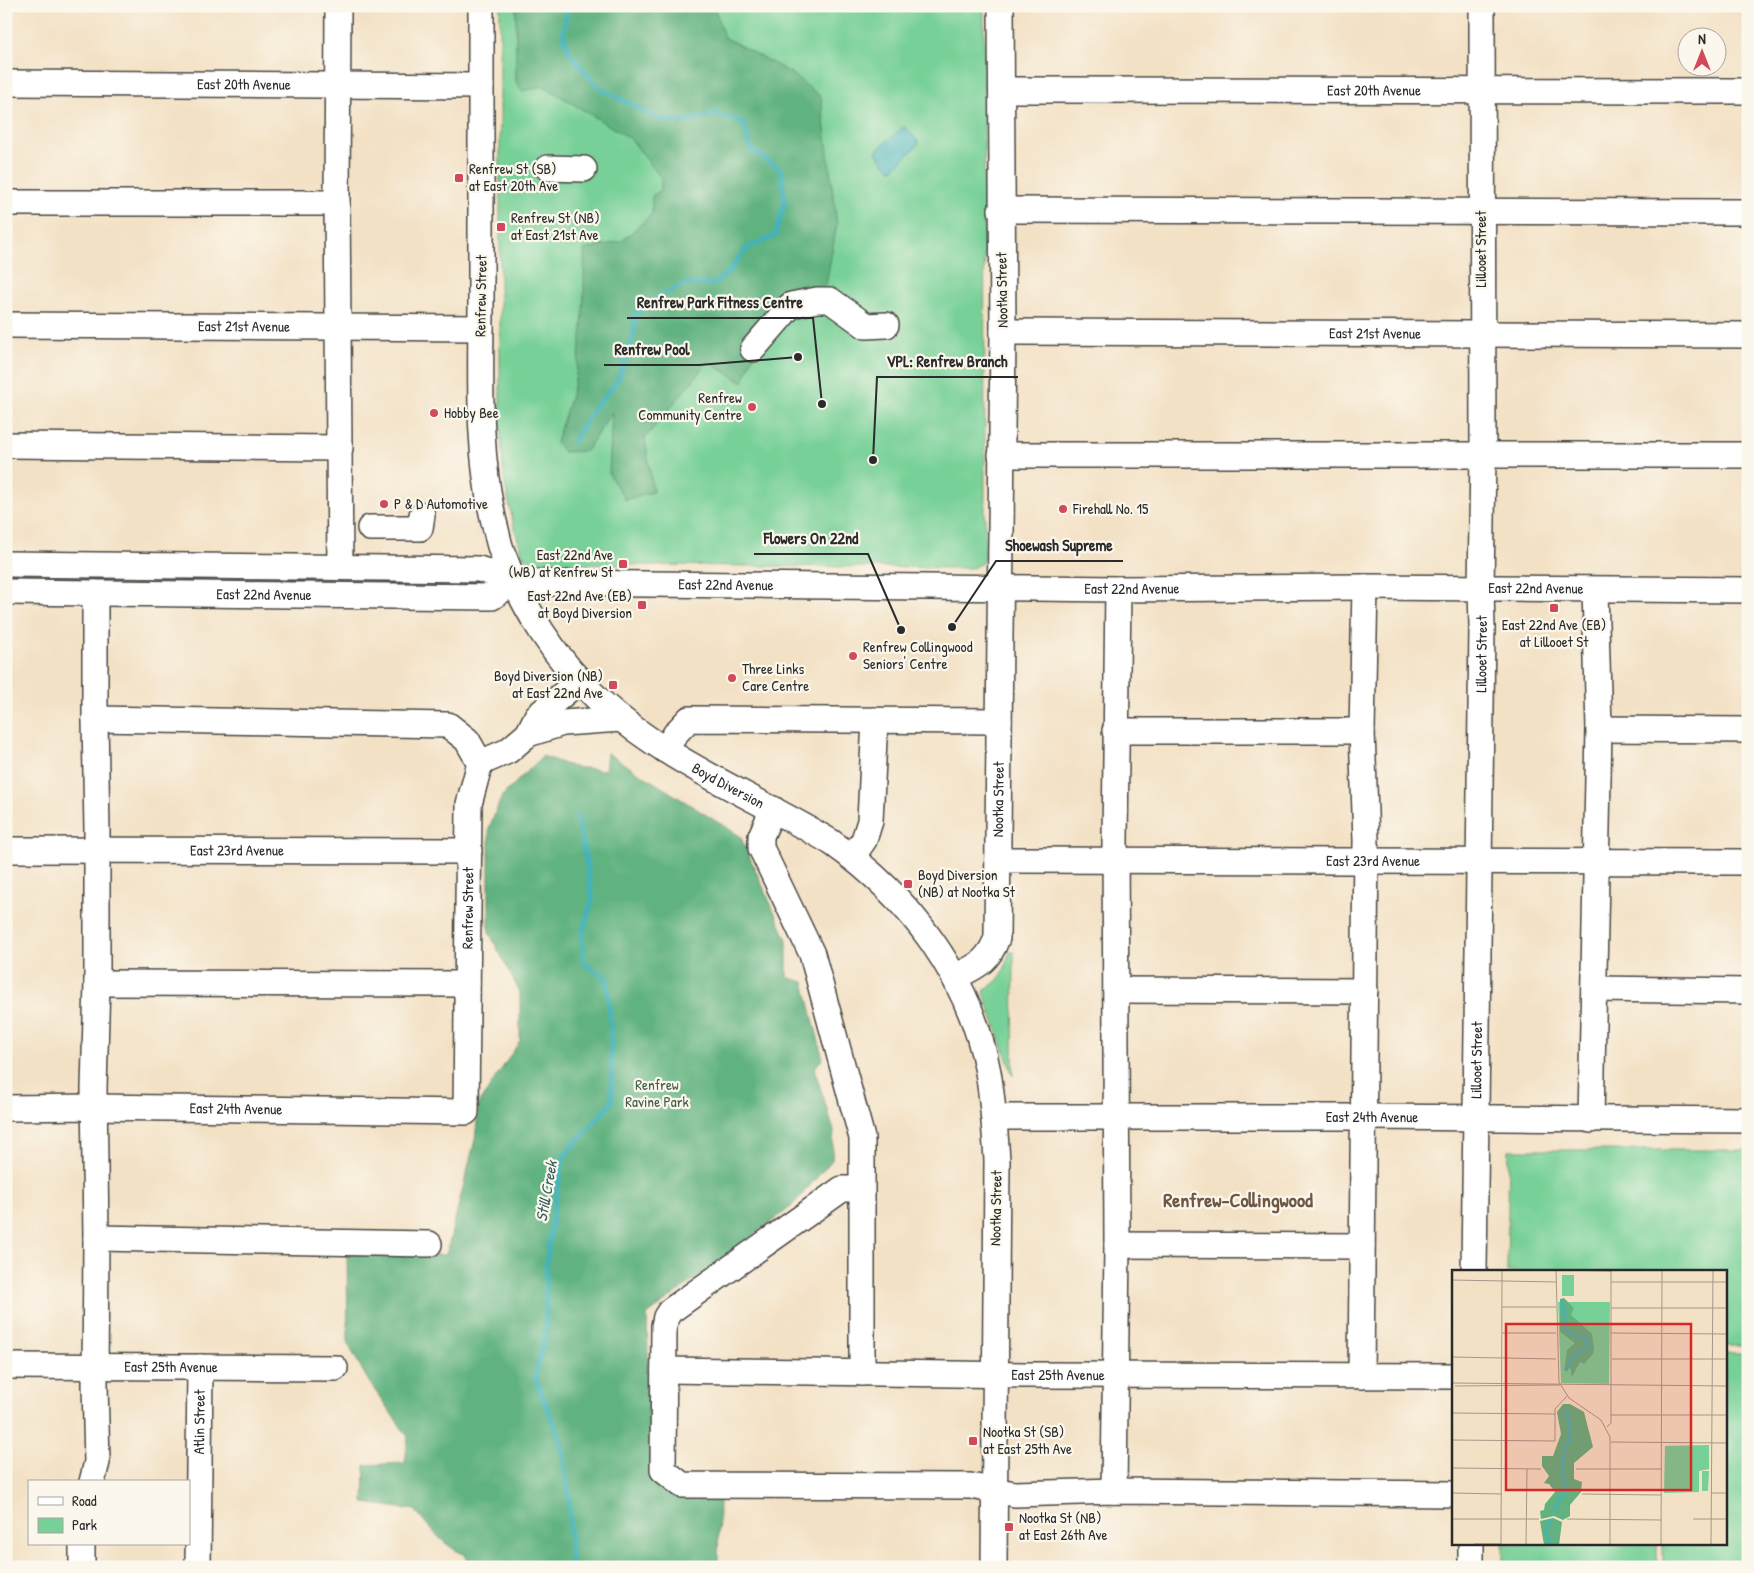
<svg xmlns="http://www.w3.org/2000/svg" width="1754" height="1573" font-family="'Patrick Hand',sans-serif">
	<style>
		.green { fill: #77d097; stroke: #517e61 }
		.forest { fill: #61b280; stroke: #466e56 }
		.water { fill: #43b3ba; stroke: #376f72 }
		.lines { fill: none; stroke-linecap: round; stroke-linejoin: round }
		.stream { stroke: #43b3ba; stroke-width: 5 }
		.minor-casing { stroke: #494642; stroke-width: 28 }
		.minor { stroke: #fff; stroke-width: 25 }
		.poi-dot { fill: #d1495b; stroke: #fbf7ec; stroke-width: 2 }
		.labels { text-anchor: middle; stroke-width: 4.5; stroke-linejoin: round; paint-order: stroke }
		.street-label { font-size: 15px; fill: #2b2b2b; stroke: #fbf7ec }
		.poi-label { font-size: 15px; fill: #2b2b2b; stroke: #fbf7ec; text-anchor: start }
		.park-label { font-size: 15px; fill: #425d4b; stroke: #fbf7ec }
		.water-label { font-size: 16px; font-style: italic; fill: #335b5d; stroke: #fbf7ec }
		.district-label { font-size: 20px; font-weight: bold; fill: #705846; stroke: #fbf7ec }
		.inset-river { fill: none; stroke: #43b3ba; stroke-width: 2.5 }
		.inset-road { fill: none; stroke: #a39887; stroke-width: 1 }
		.view { fill: #d62828; fill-opacity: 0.15; stroke: #d62828; stroke-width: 2.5 }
		.inset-edge { fill: none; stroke: #2b2b2b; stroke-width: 2.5 }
		.leader { fill: none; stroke: #2b2b2b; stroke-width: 2 }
		.callout-dot { fill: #2b2b2b; stroke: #fbf7ec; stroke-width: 2 }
		.callout-label { font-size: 16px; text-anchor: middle; font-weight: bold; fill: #2b2b2b; stroke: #fbf7ec; stroke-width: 4.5; stroke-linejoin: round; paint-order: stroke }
	</style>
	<rect width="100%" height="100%" fill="#fbf7ec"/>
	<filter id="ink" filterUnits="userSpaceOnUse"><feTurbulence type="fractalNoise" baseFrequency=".02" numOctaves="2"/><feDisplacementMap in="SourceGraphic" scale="10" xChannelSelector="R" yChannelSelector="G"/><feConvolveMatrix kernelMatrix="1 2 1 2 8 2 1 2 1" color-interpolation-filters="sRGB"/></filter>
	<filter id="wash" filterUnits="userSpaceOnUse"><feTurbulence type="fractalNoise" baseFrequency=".0096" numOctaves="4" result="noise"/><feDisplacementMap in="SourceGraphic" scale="20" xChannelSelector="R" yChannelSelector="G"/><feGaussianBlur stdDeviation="1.12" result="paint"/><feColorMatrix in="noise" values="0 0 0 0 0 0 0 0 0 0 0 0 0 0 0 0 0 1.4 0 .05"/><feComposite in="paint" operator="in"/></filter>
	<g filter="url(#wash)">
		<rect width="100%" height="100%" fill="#f3e1c5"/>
		<!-- green -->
		<path class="green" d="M500,6H984L985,554L982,563L972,568L541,564L532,563L523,556L514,527L504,479L500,423Z
			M6,572L471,579L480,582L478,584L439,585L6,582Z
			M1009,952H1014L1013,1076L984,993L985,989C1003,980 1005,969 1009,952Z
			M1509,1150H1748V1346H1725V1272H1507Z
			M1725,1354H1748V1567H1663V1544H1725Z
			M1503,1544H1657V1567H1503Z"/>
		<!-- forest -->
		<path class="forest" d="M516,6H714L724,37L791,73L821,97L837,224L826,284L764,328L743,382L708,362L645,438L653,492L625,500L609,474L612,412L586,451L564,452L556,443C562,422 570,401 575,380C583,337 585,294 584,250L622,241L652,214V196L661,190V178L631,139L544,86L522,91L516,81Z
			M607,753L740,836L787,940V977L804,982L823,1059L814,1068L834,1131L832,1160L791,1207L647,1315L651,1467L719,1494L718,1567H467L466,1555C444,1547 430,1528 415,1510L364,1503L365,1465L405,1463L408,1437L369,1382L348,1344L347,1253L446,1255L475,1140L479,1103L520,1041V993L489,932V828L502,796L543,756L573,767L605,770Z"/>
		<!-- water -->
		<path class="water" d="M903,127L906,128L918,141L919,144L893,169H890L876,153L877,150Z"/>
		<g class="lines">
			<!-- stream -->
			<path class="stream" d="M568,6L563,35L571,55L599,88L659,119L683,122L716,113L743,122L751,149L781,170L785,201L775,236L747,248L729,271L714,284H684L664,294L635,314L634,334L618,380L589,415L573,442
				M571,1567L569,1497L561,1442L535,1377L546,1328V1266L553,1211L564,1156L612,1102L611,1030L607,978L584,963L582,936L592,899L587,865L577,815"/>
		</g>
	</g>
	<g filter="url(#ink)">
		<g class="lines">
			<!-- minor casing -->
			<g class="minor-casing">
				<g id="minor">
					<path d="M338,6L337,203L340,567"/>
					<path id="s1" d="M481,6C481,105 481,204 481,302C481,375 477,451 494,522C497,532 498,542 502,552C522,607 556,661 600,701C667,762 754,796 831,842C910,897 970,977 988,1072C993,1101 995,1131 997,1160L994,1567"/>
					<path id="s2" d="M6,83L481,86"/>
					<path id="s3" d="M1002,90L1748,91"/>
					<path d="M548,168L584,169"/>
					<path d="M6,203H337"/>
					<path d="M1001,210L1748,212"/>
					<path id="s4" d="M6,325L481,328"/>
					<path id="s5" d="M1003,332L1748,335"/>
					<path d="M753,349L791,305L817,300H830L866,326L886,325"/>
					<path d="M6,445L340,448"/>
					<path d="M1001,455H1748"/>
					<path d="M370,528H420L422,515"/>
					<path id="s6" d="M6,564L479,569L515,581L550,583L1118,589L1365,587L1748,590"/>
					<path id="s7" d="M6,592L492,597L515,581"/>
					<path d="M95,719L448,725L467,740L480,763"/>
					<path d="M1599,729L1748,730"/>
					<path d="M1115,731H1362"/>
					<path d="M528,734L563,723L621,719"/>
					<path d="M665,750L676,733L689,719L999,721"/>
					<path d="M773,809L761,836V848L812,954L862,1138V1373"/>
					<path id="s8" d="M6,850L469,851"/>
					<path d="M852,857L864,840L870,821L875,720"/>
					<path id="s9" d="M998,860L1748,862"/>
					<path id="s10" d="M955,977C977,966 988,962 997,938L1003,332L1001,6"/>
					<path d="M97,983L467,984"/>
					<path d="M1594,989L1748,991"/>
					<path d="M1116,990L1365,991"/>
					<path id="s11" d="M6,1108L94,1107L466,1112L469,804L480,763L508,751L528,734L537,716L580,680"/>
					<path id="s12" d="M994,1117H1365L1748,1120"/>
					<path d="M1591,1120L1599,729L1595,590"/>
					<path d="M861,1189H842L670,1311L666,1317L664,1326L663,1470L682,1485L970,1486L1015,1494L1114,1491L1453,1494"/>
					<path d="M96,1238L429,1244"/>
					<path d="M1117,1245L1362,1246"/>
					<path id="s13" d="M1474,1272L1482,627L1481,589L1483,455L1482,6"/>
					<path id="s14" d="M6,1366L335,1368"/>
					<path id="s15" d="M664,1370L1024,1375L1453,1376"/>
					<path d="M1361,1376L1366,840L1362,731L1365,587"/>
					<path d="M92,1482L97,1462L95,1385L96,1238L94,1088L97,983V831L95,719V593"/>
					<path d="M1114,1491L1117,1245L1115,840L1118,589"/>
					<path d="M82,1567V1544"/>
					<path id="s16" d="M198,1567L200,1367"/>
					<path d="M1471,1567V1544"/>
				</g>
			</g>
			<!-- minor -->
			<use href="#minor" class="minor"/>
		</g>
	</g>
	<!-- markers -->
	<g class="poi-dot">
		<rect x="454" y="173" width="10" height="10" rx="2.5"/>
		<rect x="496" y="222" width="10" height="10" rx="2.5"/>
		<circle cx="752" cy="407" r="5"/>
		<circle cx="434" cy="413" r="5"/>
		<circle cx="384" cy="504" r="5"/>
		<circle cx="1063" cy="509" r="5"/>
		<rect x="618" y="559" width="10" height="10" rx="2.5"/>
		<rect x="637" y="600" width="10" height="10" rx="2.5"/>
		<rect x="1549" y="603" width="10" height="10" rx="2.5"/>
		<circle cx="853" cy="656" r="5"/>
		<circle cx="732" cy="678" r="5"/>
		<rect x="608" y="680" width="10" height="10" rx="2.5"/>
		<rect x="903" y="879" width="10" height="10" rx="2.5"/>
		<rect x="968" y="1436" width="10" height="10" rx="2.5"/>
		<rect x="1004" y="1522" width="10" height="10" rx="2.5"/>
	</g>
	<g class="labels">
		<!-- street labels -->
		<g class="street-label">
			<text dy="5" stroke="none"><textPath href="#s2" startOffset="238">East 20th Avenue</textPath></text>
			<text dy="5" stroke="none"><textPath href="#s3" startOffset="372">East 20th Avenue</textPath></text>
			<text transform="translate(1481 249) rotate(-90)" y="5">Lillooet Street</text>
			<text transform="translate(1002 290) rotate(-91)" y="5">Nootka Street</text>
			<text transform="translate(481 296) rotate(-89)" y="5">Renfrew Street</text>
			<text dy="5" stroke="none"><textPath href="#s4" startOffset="238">East 21st Avenue</textPath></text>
			<text dy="5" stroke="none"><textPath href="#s5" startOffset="372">East 21st Avenue</textPath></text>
			<text dy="5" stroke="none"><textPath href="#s6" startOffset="722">East 22nd Avenue</textPath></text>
			<text dy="5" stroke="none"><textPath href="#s6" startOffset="1128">East 22nd Avenue</textPath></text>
			<text dy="5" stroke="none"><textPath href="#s6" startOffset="1532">East 22nd Avenue</textPath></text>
			<text dy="5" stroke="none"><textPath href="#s7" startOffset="258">East 22nd Avenue</textPath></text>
			<text dy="5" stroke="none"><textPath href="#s13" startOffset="618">Lillooet Street</textPath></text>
			<text dy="5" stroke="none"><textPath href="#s1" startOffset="882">Boyd Diversion</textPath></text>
			<text dy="5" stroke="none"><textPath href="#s10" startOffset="198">Nootka Street</textPath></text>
			<text dy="5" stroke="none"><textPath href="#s8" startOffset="231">East 23rd Avenue</textPath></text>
			<text dy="5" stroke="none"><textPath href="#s9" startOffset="375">East 23rd Avenue</textPath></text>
			<text dy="5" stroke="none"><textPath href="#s11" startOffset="664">Renfrew Street</textPath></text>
			<text dy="5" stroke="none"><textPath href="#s13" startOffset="212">Lillooet Street</textPath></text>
			<text dy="5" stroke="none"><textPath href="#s11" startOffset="230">East 24th Avenue</textPath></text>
			<text dy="5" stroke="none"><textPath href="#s12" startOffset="378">East 24th Avenue</textPath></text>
			<text transform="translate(996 1208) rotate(-89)" y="5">Nootka Street</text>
			<text dy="5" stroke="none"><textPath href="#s14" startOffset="165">East 25th Avenue</textPath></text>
			<text dy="5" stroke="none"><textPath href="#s15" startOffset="394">East 25th Avenue</textPath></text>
			<text dy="5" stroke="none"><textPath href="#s16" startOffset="145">Atlin Street</textPath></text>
		</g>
		<!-- poi labels -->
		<g class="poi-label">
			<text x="469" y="174">Renfrew St (SB)<tspan x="469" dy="17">at East 20th Ave</tspan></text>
			<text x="511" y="223">Renfrew St (NB)<tspan x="511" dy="17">at East 21st Ave</tspan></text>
			<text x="742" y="403" text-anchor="end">Renfrew<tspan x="742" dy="17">Community Centre</tspan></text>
			<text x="444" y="418">Hobby Bee</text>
			<text x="394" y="509">P &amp; D Automotive</text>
			<text x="1073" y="514">Firehall No. 15</text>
			<text x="613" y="560" text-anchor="end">East 22nd Ave<tspan x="613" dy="17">(WB) at Renfrew St</tspan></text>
			<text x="632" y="601" text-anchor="end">East 22nd Ave (EB)<tspan x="632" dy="17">at Boyd Diversion</tspan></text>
			<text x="1554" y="630" text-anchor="middle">East 22nd Ave (EB)<tspan x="1554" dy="17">at Lillooet St</tspan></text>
			<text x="863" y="652">Renfrew Collingwood<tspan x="863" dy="17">Seniors' Centre</tspan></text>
			<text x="742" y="674">Three Links<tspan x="742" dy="17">Care Centre</tspan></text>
			<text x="603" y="681" text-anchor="end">Boyd Diversion (NB)<tspan x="603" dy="17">at East 22nd Ave</tspan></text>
			<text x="918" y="880">Boyd Diversion<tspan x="918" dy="17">(NB) at Nootka St</tspan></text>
			<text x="983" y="1437">Nootka St (SB)<tspan x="983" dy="17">at East 25th Ave</tspan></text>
			<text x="1019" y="1523">Nootka St (NB)<tspan x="1019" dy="17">at East 26th Ave</tspan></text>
		</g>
		<!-- park labels -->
		<g class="park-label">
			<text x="657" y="1090">Renfrew<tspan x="657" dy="17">Ravine Park</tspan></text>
		</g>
		<!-- water labels -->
		<g class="water-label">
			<text transform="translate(546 1191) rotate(-80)" y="6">Still Creek</text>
		</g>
		<!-- district labels -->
		<g class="district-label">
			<text x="1238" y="1207">Renfrew-Collingwood</text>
		</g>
	</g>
	<!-- overview -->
	<g transform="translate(1452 1270)">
		<rect width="275" height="275" fill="#f3e1c5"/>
		<path d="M110,5H122V26H110ZM106,32H158L157,114L109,113ZM257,175V199L247,201V222L212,223L213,176ZM250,201H257L256,221H250Z" fill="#77d097"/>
		<path d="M112,28L122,38L119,45L140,64L142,78L141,84L132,94L128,92L120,107L118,98L112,101L115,80L123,73L108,62V29ZM111,134H118L132,142L141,177L122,193V209L130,212L129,222L118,235V246L111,250L102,246L89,249L88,241L92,240L93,234L103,222L97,214L92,213L97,206L90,196V186H101L109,164L105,142ZM101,248L110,252L107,275H92L88,251Z" fill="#61b280"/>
		<path class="inset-river" d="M110,30L114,60L123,66L132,67L137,75L121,87L114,101M101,242L114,219L110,200L113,176L118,170L115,140M98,275L94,259L99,250"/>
		<path class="inset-road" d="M104,0L107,112L117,128L149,150L158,167V275M106,0L159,1M0,10L104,12M159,12H275M50,37H104M159,38H275M50,63H104M159,63L275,64M0,87L104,89M160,89H275M0,113L275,116M3,116L108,115M0,143L103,144M159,145H275M155,157L159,153V0M0,170L103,171V139L115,126M159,172L275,173M0,198L89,199M124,199H209M0,223L50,224M259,223H275M130,224L209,225M0,249H87M115,249L209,250M241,249H275M22,274H49M49,275L50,0M74,275L75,199M110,275H149M209,275L210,0M259,275L261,0"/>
		<path class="view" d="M54,54H239V220H54Z"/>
		<rect width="275" height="275" class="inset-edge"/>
	</g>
	<!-- callouts -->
	<path class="leader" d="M822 404L813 318H627M798 357L699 365H604M873 460L877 377H1018M901 630L868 554H754M952 627L996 561H1123"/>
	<g class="callout-dot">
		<circle cx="822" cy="404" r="5"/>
		<circle cx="798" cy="357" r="5"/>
		<circle cx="873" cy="460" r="5"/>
		<circle cx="901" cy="630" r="5"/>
		<circle cx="952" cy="627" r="5"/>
	</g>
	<g class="callout-label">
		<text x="720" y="308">Renfrew Park Fitness Centre</text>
		<text x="652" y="355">Renfrew Pool</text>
		<text x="947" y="367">VPL: Renfrew Branch</text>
		<text x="811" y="544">Flowers On 22nd</text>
		<text x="1059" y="551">Shoewash Supreme</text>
	</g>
	<!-- margin -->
	<rect width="1754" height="1573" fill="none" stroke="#fbf7ec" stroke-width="25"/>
	<!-- legend -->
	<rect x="28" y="1480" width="162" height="65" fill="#fbf7ec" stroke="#a8a59f"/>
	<rect x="38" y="1497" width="25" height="8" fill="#ffffff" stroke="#a8a59f"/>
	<text x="72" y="1506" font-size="15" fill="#2b2b2b">Road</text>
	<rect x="38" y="1518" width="25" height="15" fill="#77d097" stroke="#a8a59f"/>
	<text x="72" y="1530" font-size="15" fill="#2b2b2b">Park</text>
	<!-- north arrow -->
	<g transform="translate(1702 52)"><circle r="24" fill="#fbf7ec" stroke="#a8a59f"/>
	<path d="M0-4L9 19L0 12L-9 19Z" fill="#d1495b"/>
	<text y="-8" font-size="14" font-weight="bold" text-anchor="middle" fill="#2b2b2b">N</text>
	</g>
</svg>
